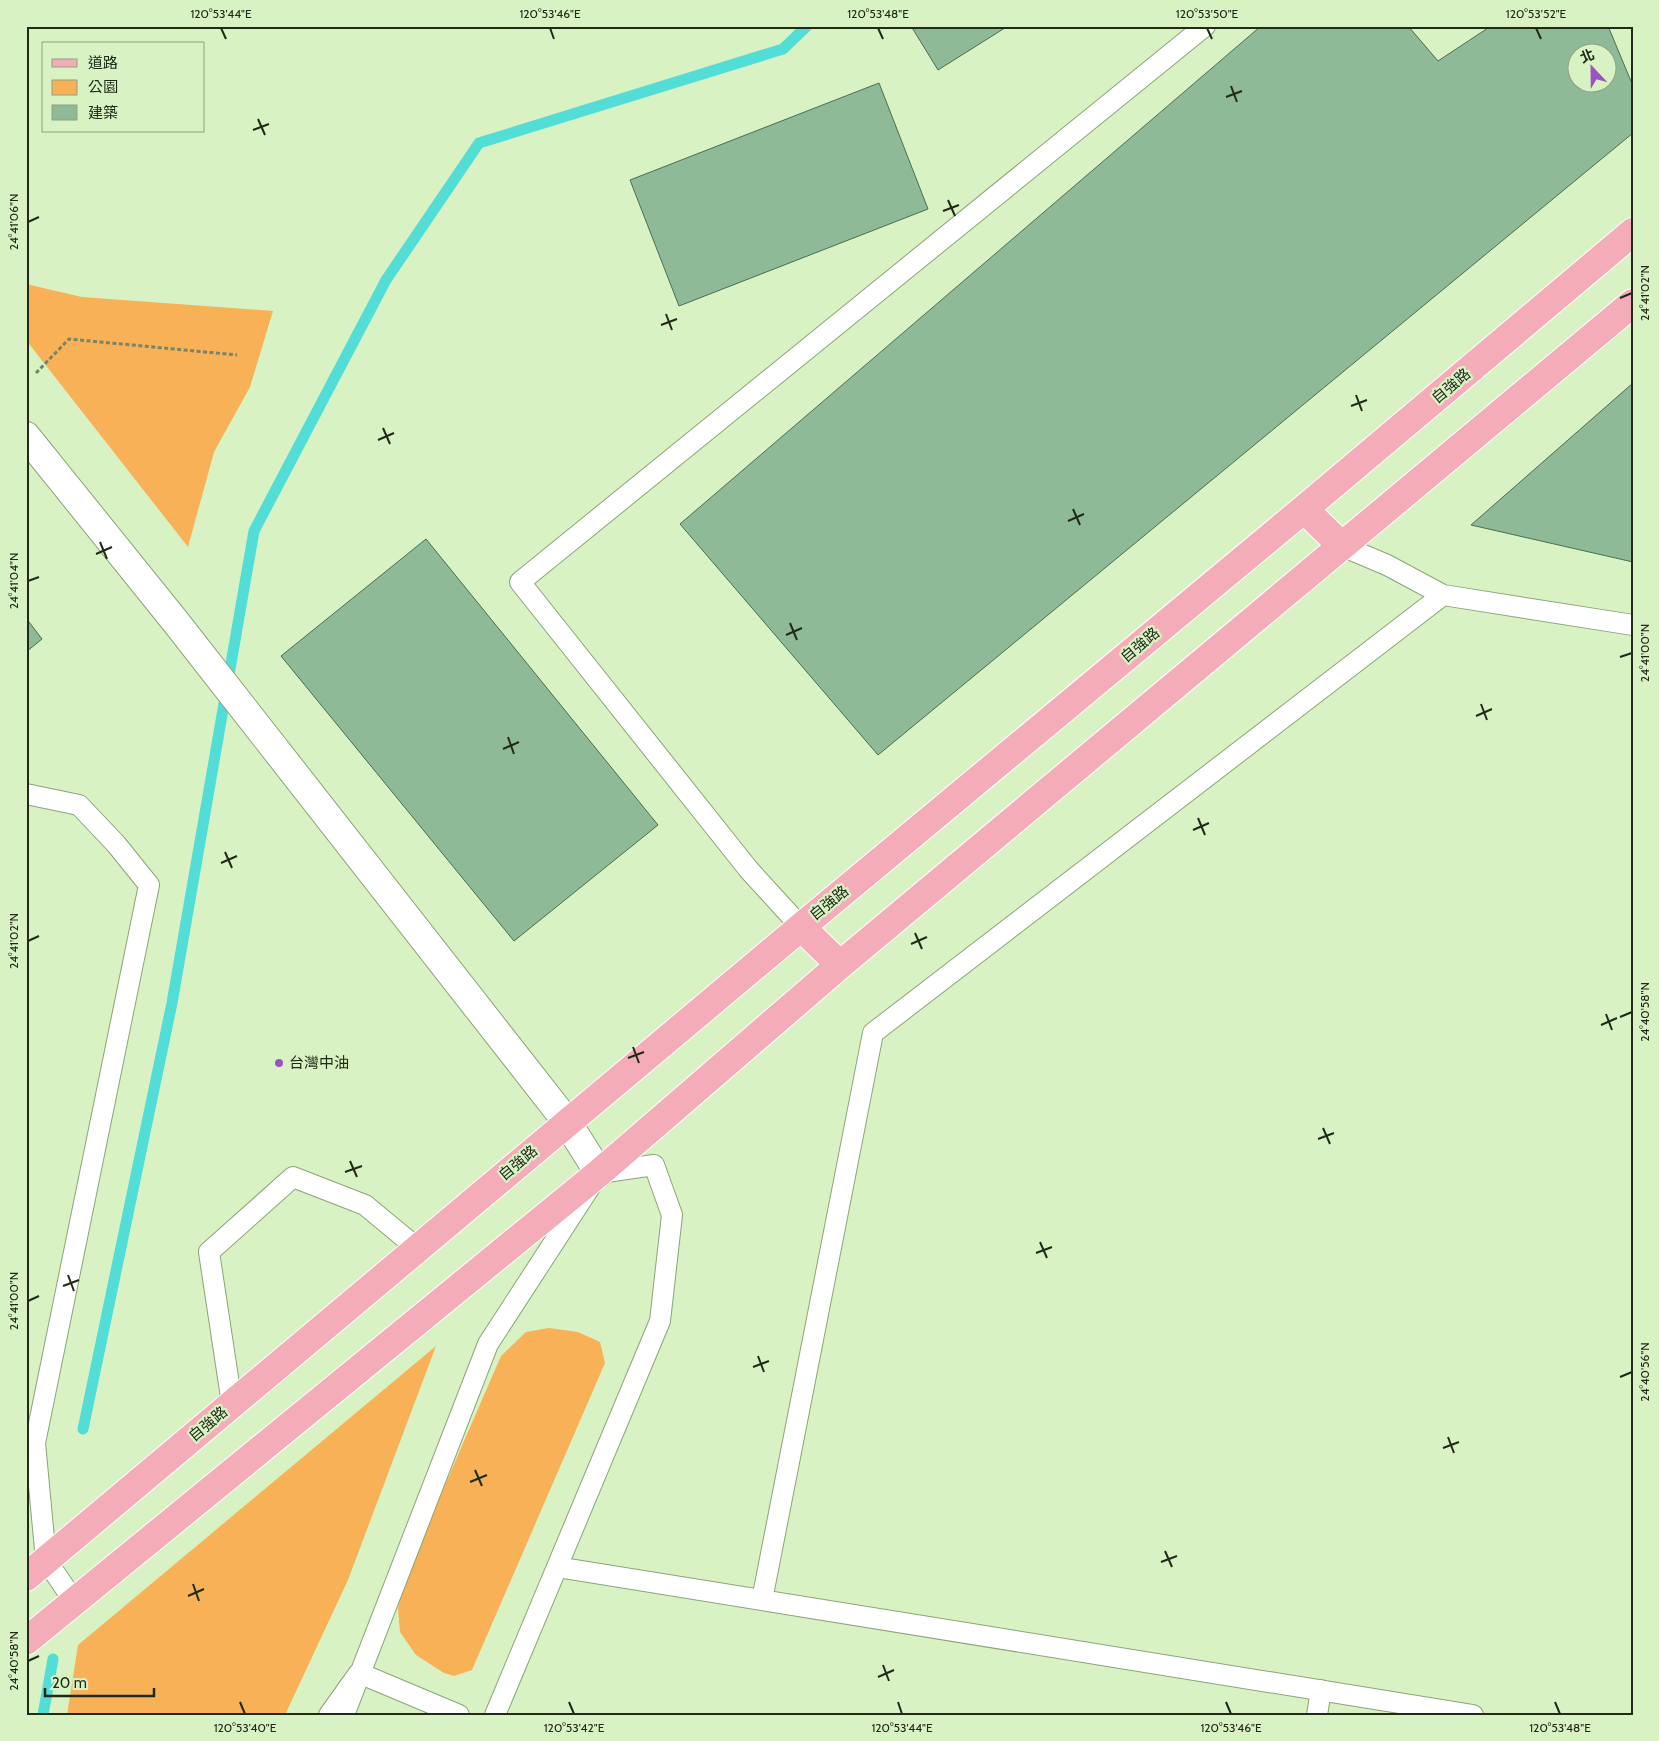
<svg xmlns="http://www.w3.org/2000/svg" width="1659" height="1741" font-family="Cabin,'Noto Sans TC',sans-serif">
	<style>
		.green { fill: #f8b156 }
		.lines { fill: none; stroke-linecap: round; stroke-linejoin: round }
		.stream { stroke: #52ddd7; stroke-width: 11 }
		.building { fill: #8fba98; stroke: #476f50; fill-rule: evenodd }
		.service-casing { stroke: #8ca479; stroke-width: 22 }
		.minor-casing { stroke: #8ca479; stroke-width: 30 }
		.primary-casing { stroke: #fff; stroke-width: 30 }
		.path { stroke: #758667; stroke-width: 3; stroke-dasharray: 4 2.5; stroke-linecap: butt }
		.service { stroke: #fff; stroke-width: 20 }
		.minor { stroke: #fff; stroke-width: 28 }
		.primary { stroke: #f5acb9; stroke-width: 28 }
		.ticks { fill: none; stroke: #212a19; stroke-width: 2 }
		.poi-dot { fill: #9b52c5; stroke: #d9f2c4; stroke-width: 2 }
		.labels { text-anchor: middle; stroke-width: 4.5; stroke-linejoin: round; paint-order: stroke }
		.street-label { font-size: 15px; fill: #212a19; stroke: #d9f2c4 }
		.poi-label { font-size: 15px; fill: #212a19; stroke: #d9f2c4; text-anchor: start }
		.neatline { fill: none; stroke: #212a19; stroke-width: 2 }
		.ticks-label { font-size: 12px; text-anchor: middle; fill: #212a19 }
	</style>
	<rect width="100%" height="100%" fill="#d9f2c4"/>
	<!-- green -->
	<path class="green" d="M26,284L82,297L273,311L250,387L214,452L188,547L26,340Z
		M549,1328L578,1332L600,1342L605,1363L472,1670L454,1676L444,1673L416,1655L400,1632L398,1609L405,1577L501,1356L526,1332Z
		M436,1346L348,1580L285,1715H67L78,1645Z"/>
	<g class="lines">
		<!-- stream -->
		<path class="stream" d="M83,1429L172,1003L254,531L386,280L479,143L783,49L807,26
			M43,1715L53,1659"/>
	</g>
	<!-- building -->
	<path class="building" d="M911,26H1008L938,70Z
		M1261,26H1408L1438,61L1491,26H1608L1633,86V133L878,755L680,524ZM1576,52H1606V82H1576Z
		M879,83L928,209L679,306L630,180Z
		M1633,383V562L1471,525Z
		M426,539L658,825L514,941L281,656Z
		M26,618L42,639L26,652Z"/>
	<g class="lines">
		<!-- service casing -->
		<g class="service-casing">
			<path id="service" d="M1342,546L1387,565L1443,595L1633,625
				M26,794L79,805L116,844L149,885L35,1443L46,1560L74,1601
				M801,927L749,870L520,582L1205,26
				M232,1404L209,1252L293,1177L365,1205L417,1248
				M557,1567L1473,1715
				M762,1600L873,1033L1443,595
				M329,1715L359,1673L459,1715
				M344,1715L488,1344L599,1173L654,1165L672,1215L660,1321L495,1715
				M1317,1715L1321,1690"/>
		</g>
		<!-- minor casing -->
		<g class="minor-casing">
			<path id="minor" d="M26,436L175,621L567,1122L599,1173"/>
		</g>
		<!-- primary casing -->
		<g class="primary-casing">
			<path id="primary" d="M1304,509L1342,546
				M801,927L840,965
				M26,1577L801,927L1304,509L1633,232
				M26,1641L599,1173L840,965L1633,303"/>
		</g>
		<!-- path -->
		<path class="path" d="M36,373L69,339L237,355"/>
		<!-- service -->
		<use href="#service" class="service"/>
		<!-- minor -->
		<use href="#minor" class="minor"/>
		<!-- primary -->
		<use href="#primary" class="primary"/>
	</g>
	<!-- ticks -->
	<path class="ticks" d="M221,28L226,39M550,28L554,39M878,28L883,39M1207,28L1212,39M1536,28L1541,39M1231,86L1237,102M1226,97L1242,91M258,119L265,135M253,130L269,124M948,200L955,216M943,211L959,205M28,222L39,217M1620,298L1632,293M666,314L672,330M661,325L677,319M1356,395L1362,411M1351,406L1367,400M383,428L390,444M378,440L394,433M1073,509L1080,525M1068,521L1084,514M100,542L107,559M96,554L112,547M28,581L39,577M790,623L797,640M786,635L802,628M1620,657L1632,653M1481,704L1487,720M1476,716L1492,709M508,737L514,754M503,749L519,742M1198,818L1205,835M1193,830L1209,823M225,852L232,868M221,863L237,856M915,933L922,949M28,941L39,936M911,944L927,937M1606,1014L1612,1030M1620,1017L1632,1012M1601,1025L1617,1018M633,1047L639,1063M628,1058L644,1052M1323,1128L1330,1144M1318,1139L1334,1133M350,1161L357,1177M345,1172L362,1166M1040,1242L1047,1258M1036,1253L1052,1247M68,1275L74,1291M63,1286L79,1280M28,1301L39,1296M758,1356L764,1372M753,1367L769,1361M1620,1377L1632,1372M1448,1437L1454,1453M1443,1448L1459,1442M475,1470L482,1486M470,1482L487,1475M1165,1551L1172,1567M1161,1562L1177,1556M193,1584L199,1601M188,1596L204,1589M28,1661L39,1656M883,1665L889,1681M878,1677L894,1670M240,1702L245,1714M569,1702L574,1714M898,1702L902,1714M1226,1702L1231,1714M1555,1702L1560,1714"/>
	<!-- markers -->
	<circle class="poi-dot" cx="279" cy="1063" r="5"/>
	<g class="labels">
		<!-- street labels -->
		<g class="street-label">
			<text transform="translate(1451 386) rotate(-40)" y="5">自強路</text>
			<text transform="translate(1140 645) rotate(-40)" y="5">自強路</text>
			<text transform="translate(829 903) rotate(-39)" y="5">自強路</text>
			<text transform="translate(518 1163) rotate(-40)" y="5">自強路</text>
			<text transform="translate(208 1424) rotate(-40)" y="5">自強路</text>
		</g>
		<!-- poi labels -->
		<g class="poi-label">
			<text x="289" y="1068">台灣中油</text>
		</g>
	</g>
	<!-- border -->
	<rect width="1659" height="1741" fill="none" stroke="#d9f2c4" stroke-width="55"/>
	<!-- legend -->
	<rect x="42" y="42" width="162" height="90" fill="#d9f2c4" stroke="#8fa280"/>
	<rect x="52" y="59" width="25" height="8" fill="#f5acb9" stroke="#8fa280"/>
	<text x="88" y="68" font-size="15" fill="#212a19">道路</text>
	<rect x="52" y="80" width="25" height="15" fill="#f8b156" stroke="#8fa280"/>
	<text x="88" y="92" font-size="15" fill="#212a19">公園</text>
	<rect x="52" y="105" width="25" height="15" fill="#8fba98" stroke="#8fa280"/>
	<text x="88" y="118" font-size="15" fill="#212a19">建築</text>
	<!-- north arrow -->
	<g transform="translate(1592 68) rotate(338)"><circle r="24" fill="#d9f2c4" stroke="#8fa280"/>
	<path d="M0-4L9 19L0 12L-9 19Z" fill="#9b52c5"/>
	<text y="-8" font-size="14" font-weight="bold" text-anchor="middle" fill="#212a19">北</text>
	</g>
	<!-- scale -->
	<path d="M45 1688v8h109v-8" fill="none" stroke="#212a19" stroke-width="2.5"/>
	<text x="52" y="1688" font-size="15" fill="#212a19" stroke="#d9f2c4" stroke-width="4" paint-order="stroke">20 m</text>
	<rect x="28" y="28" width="1604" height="1686" class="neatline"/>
	<g class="ticks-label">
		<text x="221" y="18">120°53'44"E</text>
		<text x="550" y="18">120°53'46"E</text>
		<text x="878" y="18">120°53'48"E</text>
		<text x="1207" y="18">120°53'50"E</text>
		<text x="1536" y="18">120°53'52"E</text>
		<text transform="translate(14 222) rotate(-90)" y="4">24°41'06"N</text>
		<text transform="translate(1645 293) rotate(-90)" y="4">24°41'02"N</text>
		<text transform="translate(14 581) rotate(-90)" y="4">24°41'04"N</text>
		<text transform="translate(1645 653) rotate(-90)" y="4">24°41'00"N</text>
		<text transform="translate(14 941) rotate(-90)" y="4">24°41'02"N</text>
		<text transform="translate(1645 1012) rotate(-90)" y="4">24°40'58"N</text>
		<text transform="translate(14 1301) rotate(-90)" y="4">24°41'00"N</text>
		<text transform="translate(1645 1372) rotate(-90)" y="4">24°40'56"N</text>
		<text transform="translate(14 1661) rotate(-90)" y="4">24°40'58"N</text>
		<text x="245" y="1732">120°53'40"E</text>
		<text x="574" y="1732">120°53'42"E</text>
		<text x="902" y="1732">120°53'44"E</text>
		<text x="1231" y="1732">120°53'46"E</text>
		<text x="1560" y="1732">120°53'48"E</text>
	</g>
</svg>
